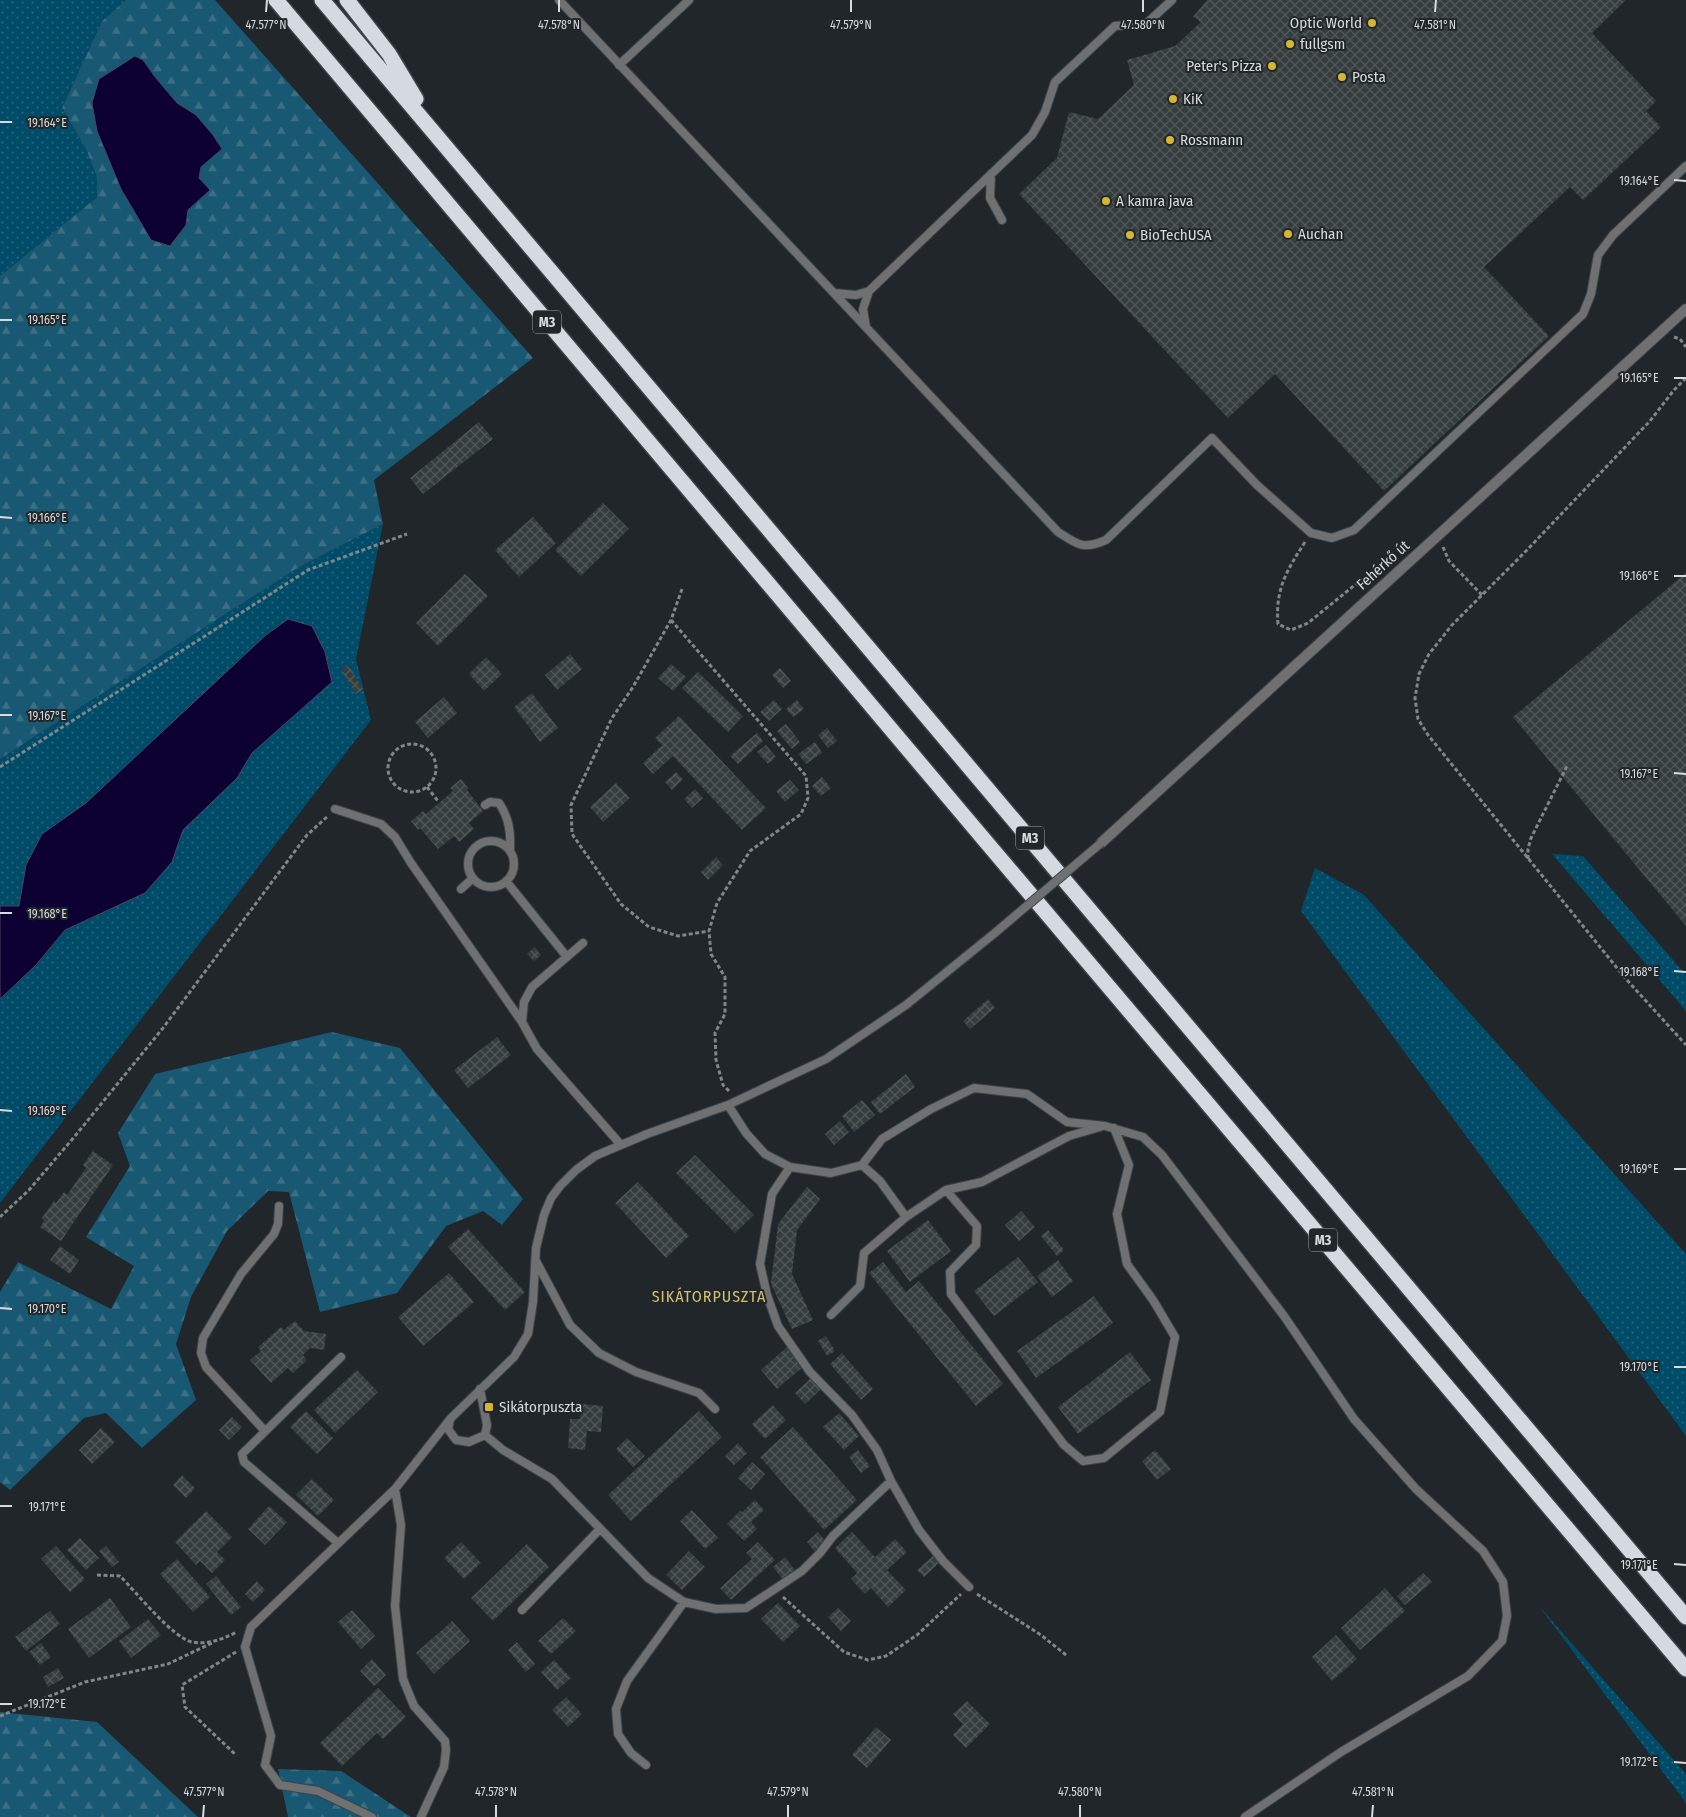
<svg xmlns="http://www.w3.org/2000/svg" width="1686" height="1817" font-family="'Fira Sans Condensed',sans-serif">
	<style>
		.grass { fill: url(#grass-dots) }
		.forest { fill: url(#forest-firs) }
		.water { fill: #0d0033; stroke: #4a4266 }
		.building { fill: url(#building-cross-hatch) }
		.lines { fill: none; stroke-linecap: round; stroke-linejoin: round }
		.service-casing { stroke: #3d4346; stroke-width: 10 }
		.tertiary-casing { stroke: #3d4346; stroke-width: 12 }
		.motorway-casing { stroke: #3d4346; stroke-width: 18 }
		.path { stroke: #818688; stroke-width: 3; stroke-dasharray: 4 2.5; stroke-linecap: butt }
		.service { stroke: #6e7072; stroke-width: 8 }
		.tertiary { stroke: #6e7072; stroke-width: 10 }
		.motorway { stroke: #d5d9e0; stroke-width: 15 }
		.service-bridge-casing { stroke: #3d4346; stroke-width: 10; stroke-linecap: butt }
		.service-bridge { stroke: #6e7072; stroke-width: 8 }
		.ticks { fill: none; stroke: #d7dbdd; stroke-width: 2 }
		.poi-dot { fill: #d5b535; stroke: #202629; stroke-width: 2 }
		.labels { text-anchor: middle; stroke-width: 4; stroke-linejoin: round; paint-order: stroke }
		.shield { fill: #202629; stroke: #a0a5a7; stroke-width: 1 }
		.shield-label { font-size: 14px; font-weight: bold; fill: #d7dbdd }
		.poi-label { font-size: 15px; fill: #d7dbdd; stroke: #202629; text-anchor: start }
		.street-label { font-size: 15px; fill: #d7dbdd; stroke: #202629 }
		.neighbourhood-label { font-size: 16px; letter-spacing: 1px; fill: #d4bf72; stroke: #202629 }
		.ticks-label { font-size: 12px; text-anchor: middle; fill: #d7dbdd; stroke: #202629; stroke-width: 4; stroke-linejoin: round; paint-order: stroke }
	</style>
	<defs>
		<pattern id="grass-dots" width="8" height="8" patternUnits="userSpaceOnUse" patternTransform="scale(1.25)"><rect width="8" height="8" fill="#004c68"/><path d="M2 2h.1M6 6h.1" fill="none" stroke="#24657d" stroke-width="1.8" stroke-linecap="round"/></pattern>
		<pattern id="forest-firs" width="22" height="20" patternUnits="userSpaceOnUse" patternTransform="scale(1.25)"><rect width="22" height="20" fill="#195872"/><path d="M5 1l3.5 6h-7zM16 11l3.5 6h-7z" fill="#3a6f86"/></pattern>
		<pattern id="building-cross-hatch" width="8" height="8" patternUnits="userSpaceOnUse" patternTransform="scale(1.25)"><rect width="8" height="8" fill="#363d3e"/><path d="M0 0l8 8M0 8l8-8" fill="none" stroke="#525859"/></pattern>
	</defs>
	<rect width="100%" height="100%" fill="#202629"/>
	<!-- grass -->
	<path class="grass" d="M0,0H126L102,21L62,108L87,151L97,178V197L0,276Z
		M383,524L356,659L371,720L0,1203V759L299,567Z
		M1552,854L1583,856L1686,975V1011Z
		M1315,868L1364,895L1686,1254V1436L1301,911Z
		M1539,1606L1686,1774V1803Z"/>
	<!-- forest -->
	<path class="forest" d="M126,0H215L533,358L374,480L383,524L299,567L0,759V276L97,197V178L87,151L62,108L102,21Z
		M332,1032L400,1048L523,1199L502,1225L483,1211L446,1226L397,1293L320,1312L289,1192L268,1191L227,1231L191,1297L176,1344L196,1400L142,1448L106,1413L84,1418L10,1490L0,1482V1292L18,1262L111,1309L134,1266L86,1237L130,1166L118,1133L155,1074Z
		M0,1712L97,1722L198,1817H0Z
		M278,1769L341,1771L411,1817H288Z"/>
	<!-- water -->
	<path class="water" d="M135,56L143,60L155,77L177,103L196,115L213,135L222,149L201,167L199,178L210,190L188,210L186,225L170,246L151,240L121,189L97,131L92,103L99,79Z
		M288,619L312,626L325,652L332,682L252,753L237,778L183,830L172,862L145,893L65,930L36,965L0,999V906H19L26,865L42,834L86,803L266,635Z"/>
	<!-- building -->
	<path class="building" d="M1207,0H1626L1592,33L1656,101L1646,111L1661,127L1583,200L1570,187L1484,267L1549,336L1384,491L1275,374L1228,418L1019,194L1057,158L1069,112L1098,119L1134,85L1127,60L1175,46L1201,22L1193,17Z
		M479,422L493,439L423,494L410,478Z
		M603,503L629,529L581,576L555,550Z
		M533,517L556,543L519,577L495,550Z
		M1686,573V926L1513,717Z
		M465,574L488,596L438,646L416,623Z
		M570,654L582,669L557,690L545,675Z
		M486,657L502,674L484,691L469,674Z
		M671,664L686,677L673,691L658,678Z
		M348,665L363,689L356,694L341,670Z
		M780,668L791,681L783,688L772,675Z
		M698,672L743,716L728,732L682,688Z
		M532,693L558,728L540,742L514,707Z
		M444,697L457,713L428,738L415,722Z
		M774,700L782,709L769,721L760,712Z
		M797,700L804,709L793,717L786,709Z
		M679,716L766,808L742,830L673,756L653,774L643,763L662,745L655,738Z
		M786,724L800,742L792,749L777,731Z
		M827,728L837,741L828,748L818,735Z
		M757,733L763,741L738,764L730,756Z
		M815,742L822,753L806,764L798,754Z
		M766,745L776,757L768,764L757,752Z
		M676,772L683,779L672,790L665,782Z
		M822,777L831,788L821,796L812,786Z
		M461,779L468,788L467,790L483,811L469,823L474,829L459,842L454,836L438,849L420,828L418,830L411,821L423,811L426,814L453,791L450,788Z
		M790,780L799,790L785,802L776,791Z
		M616,783L630,798L603,822L590,807Z
		M695,789L703,798L692,808L684,799Z
		M716,857L723,865L708,880L701,872Z
		M535,947L541,955L534,961L527,954Z
		M988,999L995,1008L970,1029L963,1021Z
		M497,1037L511,1055L468,1088L454,1070Z
		M906,1074L915,1087L880,1114L871,1102Z
		M862,1100L875,1115L854,1132L842,1116Z
		M840,1121L849,1132L834,1145L825,1134Z
		M93,1151L113,1165L61,1241L40,1227L44,1221L42,1218L54,1201L56,1203L64,1192L67,1195L86,1168L83,1165Z
		M695,1155L754,1215L735,1233L676,1173Z
		M638,1182L689,1236L666,1258L615,1203Z
		M807,1187L820,1199L797,1230L792,1274L813,1320L792,1329L771,1284L778,1224Z
		M1021,1211L1035,1227L1019,1241L1005,1225Z
		M928,1220L951,1251L910,1282L887,1251Z
		M468,1229L525,1292L505,1310L448,1247Z
		M1048,1230L1064,1250L1057,1256L1041,1236Z
		M60,1246L79,1260L70,1274L50,1260Z
		M1018,1257L1038,1282L994,1316L974,1291Z
		M1058,1260L1073,1281L1052,1297L1037,1276Z
		M883,1262L906,1292L919,1281L1003,1384L976,1406L869,1273Z
		M449,1273L474,1302L423,1346L398,1317Z
		M1094,1296L1113,1323L1036,1378L1017,1351Z
		M295,1321L304,1331L326,1334L324,1350L310,1348L303,1355L307,1360L293,1373L288,1368L271,1383L250,1360L261,1351L258,1347L281,1327L284,1330Z
		M826,1336L835,1351L827,1356L818,1341Z
		M787,1347L804,1366L777,1389L761,1370Z
		M1130,1352L1151,1380L1078,1434L1058,1407Z
		M842,1353L873,1389L861,1400L830,1364Z
		M357,1370L378,1392L335,1433L314,1410Z
		M811,1378L821,1389L805,1404L795,1393Z
		M581,1404L603,1406L601,1432L587,1431L585,1450L568,1448L570,1419H580Z
		M773,1405L786,1420L765,1439L752,1424Z
		M306,1411L333,1438L317,1454L290,1427Z
		M699,1411L722,1437L631,1521L608,1495Z
		M839,1413L859,1436L844,1450L823,1427Z
		M232,1417L242,1427L229,1440L219,1430Z
		M793,1427L857,1500L824,1530L760,1457Z
		M101,1428L115,1442L92,1464L79,1450Z
		M627,1438L645,1456L633,1467L616,1449Z
		M738,1443L747,1453L734,1465L725,1456Z
		M858,1450L870,1466L861,1473L849,1457Z
		M1155,1450L1171,1469L1157,1480L1142,1461Z
		M752,1462L765,1474L751,1490L738,1478Z
		M182,1475L195,1488L186,1498L173,1485Z
		M312,1479L334,1500L318,1516L296,1495Z
		M755,1500L764,1510L751,1522L757,1529L744,1541L727,1524L740,1511L742,1512Z
		M269,1506L287,1522L265,1545L248,1529Z
		M692,1510L718,1538L705,1549L680,1521Z
		M206,1511L232,1537L217,1552L225,1560L212,1573L200,1561L196,1565L175,1542Z
		M818,1532L827,1543L815,1552L807,1542Z
		M852,1532L875,1557L895,1539L907,1552L887,1570L906,1590L888,1607L871,1588L865,1594L851,1579L857,1573L835,1548Z
		M80,1538L99,1558L86,1570L67,1550Z
		M461,1542L481,1563L464,1579L444,1558Z
		M758,1542L775,1560L731,1600L720,1588L752,1559L746,1553Z
		M527,1544L549,1567L493,1621L471,1598Z
		M56,1546L85,1579L70,1592L41,1559Z
		M106,1546L119,1562L112,1567L99,1551Z
		M689,1551L705,1567L682,1590L666,1575Z
		M934,1555L940,1562L924,1577L917,1570Z
		M785,1557L797,1573L785,1582L773,1567Z
		M177,1559L210,1597L193,1612L160,1574Z
		M1423,1573L1432,1582L1405,1605L1397,1596Z
		M216,1576L241,1607L231,1615L206,1584Z
		M257,1581L265,1590L253,1602L245,1594Z
		M1385,1588L1405,1611L1360,1650L1341,1628Z
		M110,1598L131,1627L89,1658L68,1629Z
		M778,1603L800,1626L783,1642L761,1619Z
		M838,1608L851,1621L841,1631L828,1617Z
		M352,1610L375,1636L361,1649L338,1622Z
		M50,1611L60,1624L26,1651L15,1637Z
		M563,1618L576,1631L551,1654L538,1641Z
		M148,1619L161,1635L131,1658L119,1641Z
		M452,1621L470,1641L434,1674L416,1653Z
		M1336,1635L1357,1659L1332,1681L1312,1657Z
		M517,1642L535,1664L526,1672L508,1650Z
		M41,1643L51,1657L40,1665L29,1652Z
		M372,1659L386,1675L374,1686L360,1671Z
		M554,1660L571,1678L557,1690L541,1672Z
		M58,1668L64,1678L48,1687L43,1677Z
		M378,1688L406,1717L383,1739L377,1733L342,1766L320,1743Z
		M566,1697L582,1714L568,1727L552,1710Z
		M967,1701L990,1724L966,1748L953,1735L963,1724L953,1714Z
		M876,1727L891,1740L867,1768L852,1755Z"/>
	<g class="lines">
		<!-- service casing -->
		<g class="service-casing">
			<path id="service" d="M559,0L1058,532C1078,545 1083,550 1106,540L1212,438L1257,485L1311,533L1332,538L1354,530L1583,314L1591,294L1598,255L1613,235L1686,166
				M619,65L689,0
				M991,174L990,198L1002,220
				M834,293L856,295L869,291L1032,135L1045,112L1055,82L1115,26L1146,24L1172,0
				M866,327L863,309L869,291
				M485,805L490,802L499,803C509,818 511,832 510,850
				M335,809L381,824L395,837L411,863L522,1022
				M468 864a23 23 0 1 1 46 0a23 23 0 1 1-46 0Z
				M506,881L567,957
				M461,889L473,878
				M583,943L532,987L524,1002L522,1022L537,1049L621,1145
				M728,1105L746,1133L765,1154L790,1167L772,1194L760,1264L767,1295L778,1326L810,1372L852,1415L877,1450L891,1481L919,1530L943,1561L969,1587
				M862,1165L882,1139L931,1109L974,1088L1027,1094L1067,1122L1105,1126L1143,1137L1162,1155L1284,1316L1354,1419L1416,1489L1483,1551L1503,1582L1507,1616L1502,1641L1468,1676L1341,1752L1245,1817
				M790,1167L831,1173L862,1165L880,1181L906,1217L864,1253L860,1286L831,1315
				M946,1190L977,1226L976,1245L950,1272L951,1294L1064,1445L1083,1461L1104,1458L1160,1412L1175,1337L1153,1300L1127,1264L1117,1214L1129,1165L1114,1128
				M906,1217L946,1190L982,1182L1069,1136L1100,1127
				M536,1261L570,1325L599,1353L636,1372L699,1393L715,1409
				M450,1420L448,1429L456,1440L469,1442L485,1435L487,1425L480,1389
				M265,1431L206,1367L201,1353L203,1338L241,1274L274,1234L278,1224L279,1206
				M485,1435L503,1450L552,1479L648,1578L684,1602L716,1609L746,1608L802,1571L820,1553L833,1536L891,1481
				M395,1489L401,1525L395,1606L403,1679L414,1706L445,1741L446,1750L444,1767L421,1817
				M338,1543L244,1462L242,1454L341,1357
				M522,1610L599,1530
				M646,1765L631,1753L618,1734L616,1709L627,1681L684,1602
				M372,1817L318,1791L280,1785L265,1765L271,1736L245,1647L251,1627L395,1489L451,1418L514,1357L528,1334L533,1302L536,1248L544,1215L551,1198L560,1186L576,1170L595,1156L647,1134L728,1105L826,1059L906,1005L996,932"/>
		</g>
		<!-- tertiary casing -->
		<g class="tertiary-casing">
			<path id="tertiary" d="M1101,843L1686,309"/>
		</g>
		<!-- motorway casing -->
		<g class="motorway-casing">
			<path id="motorway" d="M276,0L960,811L1686,1669
				M322,0L1686,1617
				M347,0L389,54L416,99"/>
		</g>
		<!-- path -->
		<path class="path" d="M1674,337L1680,339L1686,347
			M1686,378L1674,390L1650,421L1526,551L1452,625L1429,654L1419,674L1415,698L1418,719L1428,735L1626,979L1686,1045
			M1305,542C1287,570 1275,589 1278,624L1291,630L1308,623L1361,580L1370,579
			M1443,547L1449,561L1482,595
			M682,589L671,620L633,687L612,718L571,805L572,834L621,904L649,927L678,936L709,931
			M671,620L806,776L808,798L801,814L750,851L717,903L709,931L711,954L725,977V1014L715,1033L716,1060L723,1085L729,1091
			M388 768a24 24 0 1 1 48 0a24 24 0 1 1-48 0Z
			M0,767L308,570L407,534
			M427,787L438,801
			M1528,859V849L1531,838L1567,766
			M0,1217L29,1190L75,1136L163,1028L307,835L328,816
			M97,1575L120,1576C135,1591 174,1639 192,1642C209,1645 222,1639 237,1632
			M977,1594L1041,1635L1066,1655
			M783,1597L844,1652L868,1660L886,1656L917,1635L961,1594
			M236,1652L182,1685L185,1707L236,1755
			M0,1716L85,1682L168,1664L214,1642"/>
		<!-- service -->
		<use href="#service" class="service"/>
		<!-- tertiary -->
		<use href="#tertiary" class="tertiary"/>
		<!-- motorway -->
		<use href="#motorway" class="motorway"/>
		<!-- service-bridge casing -->
		<g class="service-bridge-casing">
			<path id="service-bridge" d="M996,932L1101,843"/>
		</g>
		<!-- service-bridge -->
		<use href="#service-bridge" class="service-bridge"/>
	</g>
	<!-- ticks -->
	<path class="ticks" d="M266,12L267,0M559,12V0M851,12V0M1143,12V0M1435,12L1436,0M0,122H12M1674,180L1686,181M0,320H12M1674,378H1686M0,517L12,518M1674,576H1686M0,715H12M1674,773L1686,774M0,913H12M1674,971L1686,972M0,1110L12,1111M1674,1169H1686M0,1308L12,1309M1674,1367H1686M0,1506H12M1674,1564L1686,1565M0,1704H12M1674,1762L1686,1763M203,1817L204,1805M496,1817V1805M788,1817V1805M1080,1817V1805M1372,1817L1373,1805"/>
	<!-- markers -->
	<g class="poi-dot">
		<circle cx="1372" cy="23" r="5"/>
		<circle cx="1290" cy="44" r="5"/>
		<circle cx="1272" cy="66" r="5"/>
		<circle cx="1342" cy="77" r="5"/>
		<circle cx="1173" cy="99" r="5"/>
		<circle cx="1170" cy="140" r="5"/>
		<circle cx="1106" cy="201" r="5"/>
		<circle cx="1288" cy="234" r="5"/>
		<circle cx="1130" cy="235" r="5"/>
		<rect x="484" y="1402" width="10" height="10" rx="2.5"/>
	</g>
	<g class="labels">
		<!-- shield labels -->
		<g class="shield">
			<rect x="533" y="310.5" width="28" height="23" rx="4"/>
			<rect x="1016" y="826.5" width="28" height="23" rx="4"/>
			<rect x="1309" y="1228.5" width="28" height="23" rx="4"/>
		</g>
		<g class="shield-label">
			<text x="547" y="327">M3</text>
			<text x="1030" y="843">M3</text>
			<text x="1323" y="1245">M3</text>
		</g>
		<!-- poi labels -->
		<g class="poi-label">
			<text x="1362" y="28" text-anchor="end">Optic World</text>
			<text x="1300" y="49">fullgsm</text>
			<text x="1262" y="71" text-anchor="end">Peter's Pizza</text>
			<text x="1352" y="82">Posta</text>
			<text x="1183" y="104">KiK</text>
			<text x="1180" y="145">Rossmann</text>
			<text x="1116" y="206">A kamra java</text>
			<text x="1298" y="239">Auchan</text>
			<text x="1140" y="240">BioTechUSA</text>
			<text x="499" y="1412">Sikátorpuszta</text>
		</g>
		<!-- street labels -->
		<g class="street-label">
			<text transform="translate(1383 565) rotate(-42)" y="5">Fehérkő út</text>
		</g>
		<!-- neighbourhood labels -->
		<g class="neighbourhood-label">
			<text x="709" y="1302">SIKÁTORPUSZTA</text>
		</g>
	</g>
	<g class="ticks-label">
		<text x="266" y="29">47.577°N</text>
		<text x="559" y="29">47.578°N</text>
		<text x="851" y="29">47.579°N</text>
		<text x="1143" y="29">47.580°N</text>
		<text x="1435" y="29">47.581°N</text>
		<text x="47" y="127">19.164°E</text>
		<text x="1639" y="185">19.164°E</text>
		<text x="47" y="324">19.165°E</text>
		<text x="1639" y="382">19.165°E</text>
		<text x="47" y="522">19.166°E</text>
		<text x="1639" y="580">19.166°E</text>
		<text x="47" y="720">19.167°E</text>
		<text x="1639" y="778">19.167°E</text>
		<text x="47" y="918">19.168°E</text>
		<text x="1639" y="976">19.168°E</text>
		<text x="47" y="1115">19.169°E</text>
		<text x="1639" y="1173">19.169°E</text>
		<text x="47" y="1313">19.170°E</text>
		<text x="1639" y="1371">19.170°E</text>
		<text x="47" y="1511">19.171°E</text>
		<text x="1639" y="1569">19.171°E</text>
		<text x="47" y="1708">19.172°E</text>
		<text x="1639" y="1766">19.172°E</text>
		<text x="204" y="1796">47.577°N</text>
		<text x="496" y="1796">47.578°N</text>
		<text x="788" y="1796">47.579°N</text>
		<text x="1080" y="1796">47.580°N</text>
		<text x="1373" y="1796">47.581°N</text>
	</g>
</svg>
